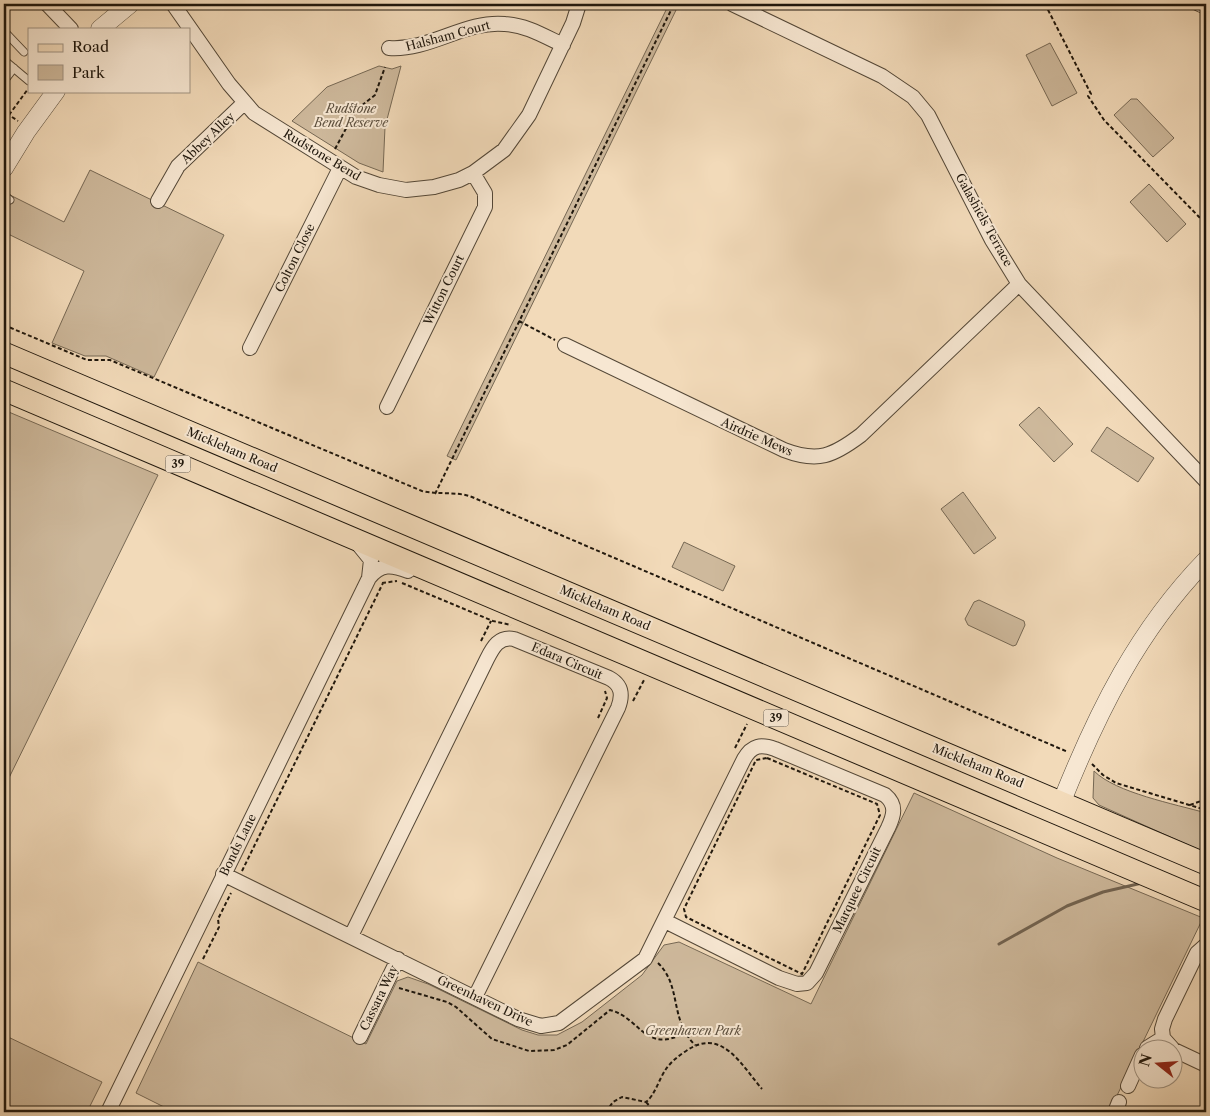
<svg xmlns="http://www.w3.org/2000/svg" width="1210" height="1116" font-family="'Libre Caslon Text',serif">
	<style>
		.green { fill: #ceb99c; stroke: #766854 }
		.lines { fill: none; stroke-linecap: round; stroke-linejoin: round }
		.stream { stroke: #726350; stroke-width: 3 }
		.service-casing { stroke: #534737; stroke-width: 9 }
		.minor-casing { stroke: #534737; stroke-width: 16 }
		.tertiary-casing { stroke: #534737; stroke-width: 19 }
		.primary-casing { stroke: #1e160c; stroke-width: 23 }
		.path { stroke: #1e160c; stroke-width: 2; stroke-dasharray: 4 2.5; stroke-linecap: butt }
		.service { stroke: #f7e7d2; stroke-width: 7 }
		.minor { stroke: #f7e7d2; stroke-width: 14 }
		.tertiary { stroke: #f7e7d2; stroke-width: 18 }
		.primary { stroke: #f2dab9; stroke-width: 21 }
		.labels { text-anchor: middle; stroke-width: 4; stroke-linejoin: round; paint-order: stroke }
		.shield { fill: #f7e7d2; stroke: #5f5547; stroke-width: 1 }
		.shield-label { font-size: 11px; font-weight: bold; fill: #1e160c }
		.street-label { font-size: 12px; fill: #1e160c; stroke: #f7e7d2 }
		.park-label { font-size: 12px; font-style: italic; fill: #5c4f3e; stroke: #f7e7d2 }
	</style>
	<rect width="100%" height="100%" fill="#f2dab9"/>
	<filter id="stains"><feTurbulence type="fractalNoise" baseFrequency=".004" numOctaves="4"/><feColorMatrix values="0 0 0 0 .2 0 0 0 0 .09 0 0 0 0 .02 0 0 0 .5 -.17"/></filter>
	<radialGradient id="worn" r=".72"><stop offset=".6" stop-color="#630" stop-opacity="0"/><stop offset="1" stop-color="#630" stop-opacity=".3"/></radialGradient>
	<!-- green -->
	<path class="green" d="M669,4H679L456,460L447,456Z
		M1050,43L1077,93L1052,106L1026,55Z
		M379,66L392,69L401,66L385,127L383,172L359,163L292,121L327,87Z
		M1131,99H1137L1174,138L1153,157L1114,115Z
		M90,170L224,235L154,377L106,356H85L52,343L84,271L4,232V198L6,193L64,222Z
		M1149,184L1186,224L1167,242L1130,202Z
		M1039,407L1073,444L1054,462L1019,425Z
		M4,410L158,475L4,788Z
		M1107,427L1154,458L1138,482L1091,451Z
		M963,492L996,538L974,554L941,509Z
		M684,542L735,566L723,591L672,567Z
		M979,600L1024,621L1025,625L1016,645L1013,646L968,625L965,619L974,602Z
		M1094,771C1116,793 1175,804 1206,813V853L1099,805L1093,798Z
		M914,793L1057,858L1203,918L1109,1112H174L136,1093L198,962L366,1044L397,981L408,977L428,984L522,1030L538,1035H557L582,1022L642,975L664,945L679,942L811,1004Z
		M4,1035L102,1082L87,1112H4Z"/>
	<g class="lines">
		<!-- stream -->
		<path class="stream" d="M999,944L1067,906L1103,892L1142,883"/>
		<!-- service casing -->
		<g class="service-casing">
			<path id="service" d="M4,31L24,52
				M4,60L29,81
				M4,81L14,68
				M4,195L10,200"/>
		</g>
		<!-- minor casing -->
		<g class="minor-casing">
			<path id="minor" d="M47,4L71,29
				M173,4L229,84L254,113L356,177L379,185L406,190L434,187L459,180L473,173L504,150L529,115L573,23L579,4
				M732,4L882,76L913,97L928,115L992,240L1019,284L1206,481
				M1199,4L1206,7
				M389,48C430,51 465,20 505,24C526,25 544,36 563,45
				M158,201L178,166L244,103
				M565,345L784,450C818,463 833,456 861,435L1019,284
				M250,348L340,168
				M387,407L485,207V193L473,173
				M369,578C381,563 392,565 408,571
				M223,874L518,1019L541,1026L559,1023L645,959L744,759C752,745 761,744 775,749L885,795C897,805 894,815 888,828L816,973L807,983L797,984L779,978L665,921
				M351,936L487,659C493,647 499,636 514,639L609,678C622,685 623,695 618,708L475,997
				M360,1037L398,959
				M1147,1048L1163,1038
				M1172,1048L1163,1038L1162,1029L1165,1019L1197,953L1206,945
				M1172,1049L1206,1065
				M1128,1086L1142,1055
				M108,1112L369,578L371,560L358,544
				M1115,1112L1119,1102"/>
		</g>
		<!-- tertiary casing -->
		<g class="tertiary-casing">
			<path id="tertiary" d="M100,29L130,4
				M4,168L26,132L56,91
				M1062,801C1098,711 1138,630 1206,560"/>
		</g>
		<!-- primary casing -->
		<g class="primary-casing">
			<path id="primary" d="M4,353L1206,864
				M4,390L1206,901"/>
		</g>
		<!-- path -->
		<path class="path" d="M1045,4L1091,94L1088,96L1104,120L1206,224
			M9,115L28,89
			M4,123L9,115L18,121
			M335,149L356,110L375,95L385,67
			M519,321L555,340
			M4,325L87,360H110L422,491C439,495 456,491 472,497L1068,752
			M435,494L674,4
			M382,583L397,581
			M402,583L493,621L511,625
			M481,641L491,621
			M633,701L644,680
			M598,718L607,698L605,691
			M735,748L747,724
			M767,758L877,804L880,815L802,974L686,917L684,909L756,760Z
			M1092,764L1103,775L1116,783L1206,810
			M1190,805L1206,799
			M242,871L383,583
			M203,959L219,927L218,919L231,893
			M658,963C682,986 669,1019 695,1045
			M399,988L447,1002L456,1007L492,1039L529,1051L554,1050L567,1045L610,1010C641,1018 644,1054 685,1033
			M646,1102L655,1112
			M606,1112L613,1102L622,1097L646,1102C655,1095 659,1079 666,1069C671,1062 678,1056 686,1051C722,1026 742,1066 762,1089"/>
		<!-- service -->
		<use href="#service" class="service"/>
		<!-- minor -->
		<use href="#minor" class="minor"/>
		<!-- tertiary -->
		<use href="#tertiary" class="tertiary"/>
		<!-- primary -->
		<use href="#primary" class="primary"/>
	</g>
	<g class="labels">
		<!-- shield labels -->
		<g class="shield">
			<rect x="165.5" y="455.5" width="25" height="17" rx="4"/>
			<rect x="763.5" y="709.5" width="25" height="17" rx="4"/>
		</g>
		<g class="shield-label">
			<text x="178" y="468">39</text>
			<text x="776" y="722">39</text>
		</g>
		<!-- street labels -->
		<g class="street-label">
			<text transform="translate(448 36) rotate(-15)" y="4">Halsham Court</text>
			<text transform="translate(208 138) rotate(-44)" y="4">Abbey Alley</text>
			<text transform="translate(322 155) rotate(31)" y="4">Rudstone Bend</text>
			<text transform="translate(984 220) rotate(61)" y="4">Galashiels Terrace</text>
			<text transform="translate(295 258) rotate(-64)" y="4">Colton Close</text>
			<text transform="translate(444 290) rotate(-64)" y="4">Witton Court</text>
			<text transform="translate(757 437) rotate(24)" y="4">Airdrie Mews</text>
			<text transform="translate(232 450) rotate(23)" y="4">Mickleham Road</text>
			<text transform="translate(605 608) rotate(23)" y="4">Mickleham Road</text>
			<text transform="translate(567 661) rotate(23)" y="4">Edara Circuit</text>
			<text transform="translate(978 766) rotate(22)" y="4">Mickleham Road</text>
			<text transform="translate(238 845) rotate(-64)" y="4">Bonds Lane</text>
			<text transform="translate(857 890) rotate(-64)" y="4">Marquee Circuit</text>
			<text transform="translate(379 998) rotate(-64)" y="4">Cassara Way</text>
			<text transform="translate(485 1001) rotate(25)" y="4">Greenhaven Drive</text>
		</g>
		<!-- park labels -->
		<g class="park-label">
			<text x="351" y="113">Rudstone<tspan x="351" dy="14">Bend Reserve</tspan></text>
			<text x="693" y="1035">Greenhaven Park</text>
		</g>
	</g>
	<!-- margin -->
	<rect width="1210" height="1116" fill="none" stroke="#f2dab9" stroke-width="20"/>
	<rect x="5" y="5" width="1200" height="1106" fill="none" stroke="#1e160c" stroke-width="2.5"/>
	<rect x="10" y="10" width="1190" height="1096" fill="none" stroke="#1e160c"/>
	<!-- legend -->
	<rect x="28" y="28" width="162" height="65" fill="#f7e7d2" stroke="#a09383"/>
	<rect x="38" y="44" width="25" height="8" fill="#f2dab9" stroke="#a09383"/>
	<text x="72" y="52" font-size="15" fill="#1e160c">Road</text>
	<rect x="38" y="65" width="25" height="15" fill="#ceb99c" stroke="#a09383"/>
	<text x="72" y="78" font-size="15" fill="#1e160c">Park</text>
	<!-- north arrow -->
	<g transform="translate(1158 1064) rotate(287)"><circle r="24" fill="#f7e7d2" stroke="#a09383"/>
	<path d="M0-4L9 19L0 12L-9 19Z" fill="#8f2418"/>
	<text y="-8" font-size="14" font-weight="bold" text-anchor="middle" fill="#1e160c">N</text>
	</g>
	<rect width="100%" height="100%" filter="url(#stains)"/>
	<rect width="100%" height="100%" fill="url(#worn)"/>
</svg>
